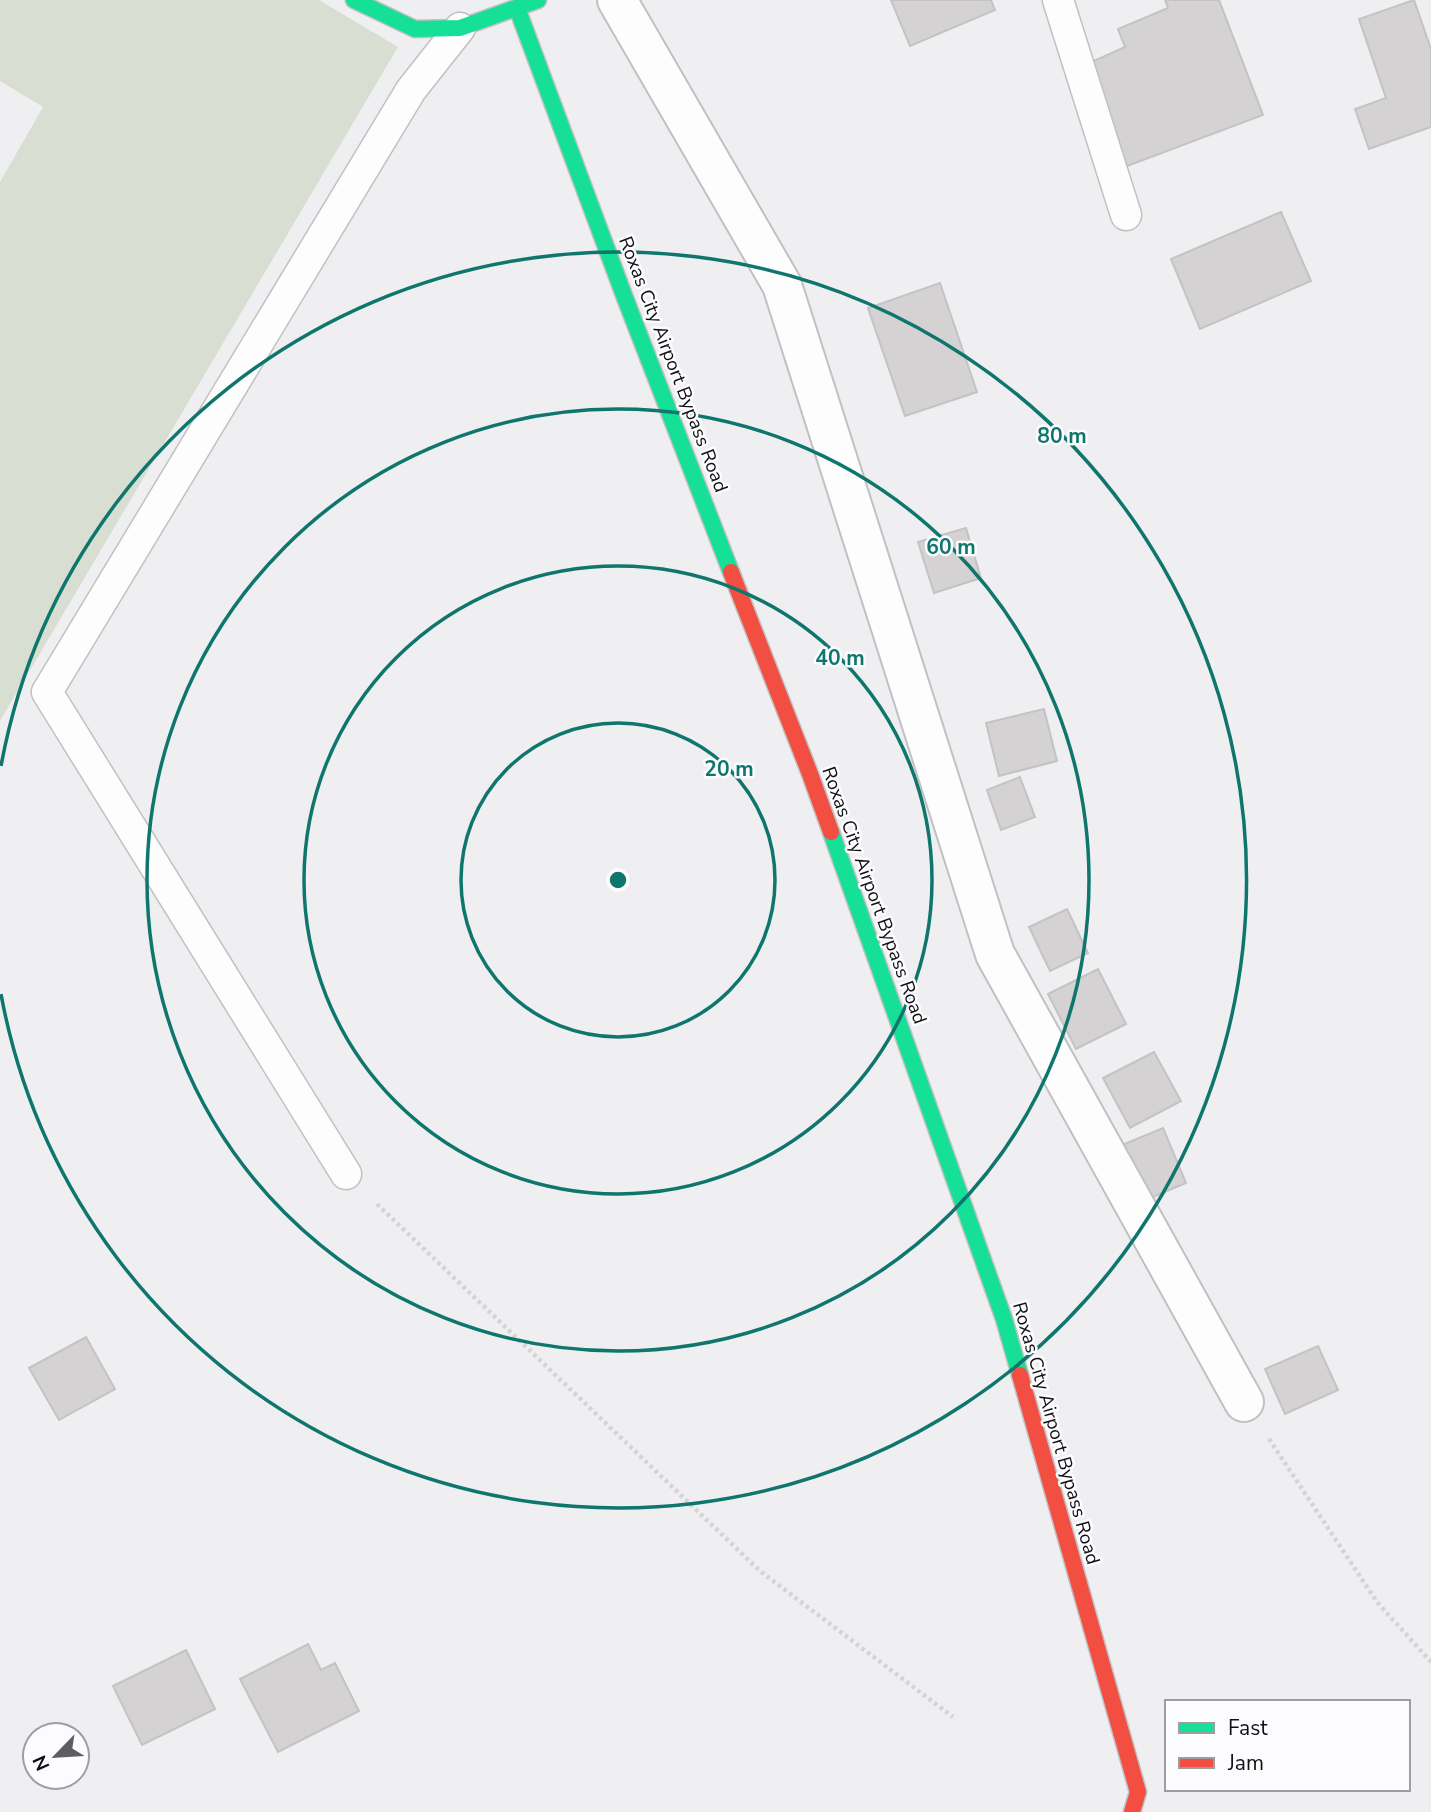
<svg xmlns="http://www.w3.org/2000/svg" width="1431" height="1812" font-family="'Nunito Sans',sans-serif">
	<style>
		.green { fill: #d8ded2 }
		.building { fill: #d4d2d3; stroke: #c4c3c4; stroke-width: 2 }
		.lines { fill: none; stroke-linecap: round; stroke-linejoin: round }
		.lane-casing { stroke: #c1c1c3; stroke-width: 33 }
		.street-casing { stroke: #c1c1c3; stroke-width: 42 }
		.fast-casing { stroke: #c1c1c3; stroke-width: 19 }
		.jam-casing { stroke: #c1c1c3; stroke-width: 19 }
		.path { stroke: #d4d4d5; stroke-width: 4.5; stroke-dasharray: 3.5 3.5; stroke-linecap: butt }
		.lane { stroke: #fdfdfd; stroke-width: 30 }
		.street { stroke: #fdfdfd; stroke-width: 38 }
		.fast { stroke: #16e098; stroke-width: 16 }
		.jam { stroke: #f24e42; stroke-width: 16 }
		.ring { fill: none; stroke: #0f766e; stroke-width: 3.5 }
		.labels { text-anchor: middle; stroke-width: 5; stroke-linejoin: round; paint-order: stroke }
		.street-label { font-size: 19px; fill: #101011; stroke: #fcfcff }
		.centre { fill: #0f766e; stroke: #fcfcff; stroke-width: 3.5 }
		.ring-label { font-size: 21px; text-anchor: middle; font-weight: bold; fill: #0f766e; stroke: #fcfcff; stroke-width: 5; stroke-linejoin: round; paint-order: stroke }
	</style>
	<rect width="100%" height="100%" fill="#efeff2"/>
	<!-- green -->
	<path class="green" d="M0,0H319L398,47L0,721V182L43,107L0,81Z"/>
	<!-- building -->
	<path class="building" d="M891,0H991L995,10L910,46Z
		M1165,0H1219L1263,115L1122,168L1087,64L1125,47L1118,29L1168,8Z
		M1414,0L1431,49V127L1369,149L1355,109L1386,98L1359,19Z
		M1281,212L1311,281L1200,329L1171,259Z
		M940,283L977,392L905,416L868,308Z
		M966,528L981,578L934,593L918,542Z
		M1044,709L1057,761L999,776L986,723Z
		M1020,777L1035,817L1001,830L987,790Z
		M1067,909L1088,953L1050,971L1029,927Z
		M1098,969L1126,1024L1076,1049L1048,994Z
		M1154,1052L1181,1101L1130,1128L1103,1078Z
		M1163,1128L1186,1183L1146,1200L1122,1145Z
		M86,1337L115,1389L59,1420L29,1368Z
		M1318,1346L1338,1390L1285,1414L1265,1369Z
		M308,1644L321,1670L335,1663L359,1711L278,1752L240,1679Z
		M186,1650L215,1709L142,1745L113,1686Z"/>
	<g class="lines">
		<!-- lane casing -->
		<g class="lane-casing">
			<path id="lane" d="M1058,0L1126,215
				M346,1174L47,692L411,90L460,28"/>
		</g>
		<!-- street casing -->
		<g class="street-casing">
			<path id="street" d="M617,0L782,285L995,954L1244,1402"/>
		</g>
		<!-- fast casing -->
		<g class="fast-casing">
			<path id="fast" d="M354,0L415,29L460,28L538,0
				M517,8L625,298L731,572
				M831,832L1004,1319L1020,1375"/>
		</g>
		<!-- jam casing -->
		<g class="jam-casing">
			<path id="jam" d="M731,572L810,774L831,832
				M1020,1375L1138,1792L1132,1812"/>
		</g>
		<!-- path -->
		<path class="path" d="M377,1204L760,1571L953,1717
			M1269,1439L1377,1602L1431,1662"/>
		<!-- lane -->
		<use href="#lane" class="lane"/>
		<!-- street -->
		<use href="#street" class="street"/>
		<!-- fast -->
		<use href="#fast" class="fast"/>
		<!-- jam -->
		<use href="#jam" class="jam"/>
	</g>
	<!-- distance rings -->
	<g class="ring">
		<circle cx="618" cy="880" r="157"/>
		<circle cx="618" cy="880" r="314"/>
		<circle cx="618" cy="880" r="471"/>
		<path d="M1 766A628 628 0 1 1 1 994"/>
	</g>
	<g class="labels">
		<!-- street labels -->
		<g class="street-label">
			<text transform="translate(674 364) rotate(69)" y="7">Roxas City Airport Bypass Road</text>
			<text transform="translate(875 895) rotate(70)" y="7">Roxas City Airport Bypass Road</text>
			<text transform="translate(1057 1433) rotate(74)" y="7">Roxas City Airport Bypass Road</text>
		</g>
	</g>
	<circle cx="618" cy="880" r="10" class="centre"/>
	<g class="ring-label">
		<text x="1062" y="443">80 m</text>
		<text x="951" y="554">60 m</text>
		<text x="840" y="665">40 m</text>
		<text x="729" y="776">20 m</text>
	</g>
	<!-- legend -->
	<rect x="1165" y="1700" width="245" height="91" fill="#fcfcff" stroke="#9e9ea0" stroke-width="2"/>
	<rect x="1179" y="1723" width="35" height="10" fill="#16e098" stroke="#9e9ea0" stroke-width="2"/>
	<text x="1228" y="1735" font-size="21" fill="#101011">Fast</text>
	<rect x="1179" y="1758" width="35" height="10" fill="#f24e42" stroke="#9e9ea0" stroke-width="2"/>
	<text x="1228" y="1770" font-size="21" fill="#101011">Jam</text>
	<!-- north arrow -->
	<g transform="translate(56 1756) rotate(245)"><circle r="33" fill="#fcfcff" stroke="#9e9ea0" stroke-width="2"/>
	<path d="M0-5L12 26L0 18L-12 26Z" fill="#5e5e60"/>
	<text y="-10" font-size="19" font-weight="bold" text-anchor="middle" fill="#101011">N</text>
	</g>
</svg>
